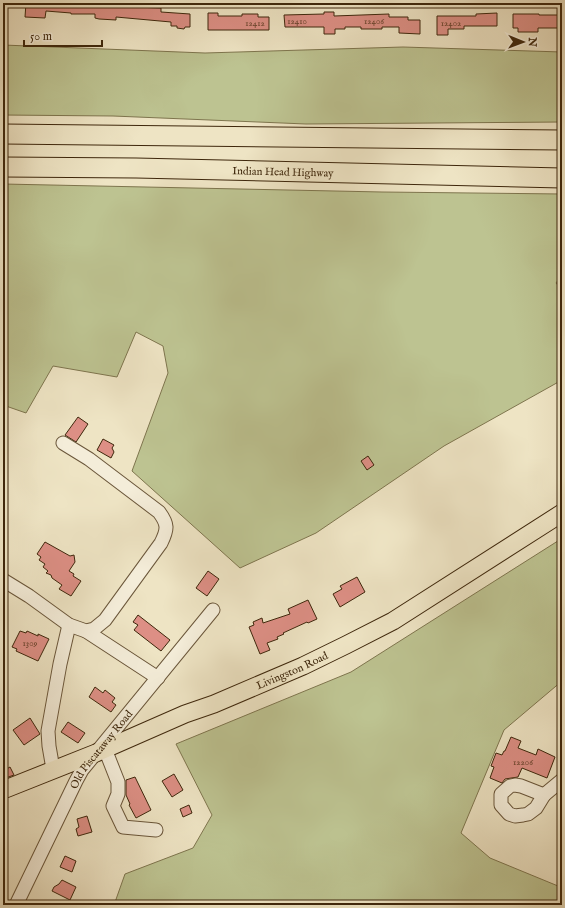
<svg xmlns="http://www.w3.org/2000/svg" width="565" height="908" font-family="'IM FELL English',serif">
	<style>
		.green { fill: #bdc391; stroke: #7e754e }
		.building { fill: #dd8f85; stroke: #3e270c }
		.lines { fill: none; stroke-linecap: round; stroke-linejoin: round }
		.minor-casing { stroke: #6a563a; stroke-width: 15 }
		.major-casing { stroke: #3e270c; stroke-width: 19 }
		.highway-casing { stroke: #3e270c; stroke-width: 21 }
		.minor { stroke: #f4edd9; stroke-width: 13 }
		.major { stroke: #eee4c4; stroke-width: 17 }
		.highway { stroke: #eee4c4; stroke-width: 19 }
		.labels { text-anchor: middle; stroke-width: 3; stroke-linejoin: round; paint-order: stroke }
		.number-label { font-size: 9px; fill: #66412a }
		.street-label { font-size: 11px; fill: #3e270c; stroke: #f4edd9 }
	</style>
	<rect width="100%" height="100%" fill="#eee4c4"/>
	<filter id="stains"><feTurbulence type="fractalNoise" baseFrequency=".005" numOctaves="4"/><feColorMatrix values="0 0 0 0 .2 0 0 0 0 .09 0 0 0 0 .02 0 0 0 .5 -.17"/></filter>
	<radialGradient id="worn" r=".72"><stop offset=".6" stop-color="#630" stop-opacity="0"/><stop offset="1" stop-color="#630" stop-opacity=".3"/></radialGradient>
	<!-- green -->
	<path class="green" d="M3,45L205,53L403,47L562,52V122L306,124L113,116L3,115Z
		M3,184L382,192L562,194V275L556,283L562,290V380L444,446L316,533L240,568L132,471L168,373L163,346L136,332L117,377L53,366L26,413L3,405Z
		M561,539L562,540V681L504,730L461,833L490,858L558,886L562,884V905H114L125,874L193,848L212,815L176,744L351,672Z"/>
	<!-- building -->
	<path class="building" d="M26,3H106V6L161,8V12L190,14V27H185L184,29L177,28V26H171V22L116,17V20L99,19L95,18V14H71V13L46,11L45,18L25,17Z
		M324,12H334V16L389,14V17H408V20H420V34L399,33V27H382V29H361V27H345V29H335V34H324V27H285L284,15L324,14Z
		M208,13H218V16H242V14H258V17H269V30H208Z
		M497,13V26H464V29H448V35H437V16H476V14Z
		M513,14H539V15H562V28H538V32H518V28H513Z
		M78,417L88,424L76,442L65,435Z
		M103,439L114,445L112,448L114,452L111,458L97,450Z
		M368,456L374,465L367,470L361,461Z
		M45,542L70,556L74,555L75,562L69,571L74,574L73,576L81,581L71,596L59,589L62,585L52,578L51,575L46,573L48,571L43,567L45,564L39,560L41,557L37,554Z
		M208,571L219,579L207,596L196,588Z
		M357,577L365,592L340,607L333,594L342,589L340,586Z
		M308,600L317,619L308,623L307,622L283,633L284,634L277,637L278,639L267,643L270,650L260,654L249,627L254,625L253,622L262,618L263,623L290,614L288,609Z
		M138,615L170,640L161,651L134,630L138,625L133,622Z
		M20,631L26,633L27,631L38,636V634L49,639L38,661L16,651L17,649L12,647Z
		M95,687L103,693L105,690L115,698L112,702L116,705L111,712L89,697Z
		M30,718L40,734L24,745L13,730Z
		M68,722L85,733L78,743L61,732Z
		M511,737L521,741L518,748L536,755L538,749L555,757L547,778L522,768L518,777L505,779L502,783L490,778L494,767L491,766L496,753L502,755L504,751H505Z
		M10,767L14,775L3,779V771Z
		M174,774L183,790L172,797L162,781Z
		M135,777L151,810L136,818L129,805L130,804L126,795V780Z
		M189,805L192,813L183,817L180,809Z
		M87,816L92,832L78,836L76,829L79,827L77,819Z
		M65,856L76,861L72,872L60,867Z
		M62,880L76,887L70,900L52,891L54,887L59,884Z"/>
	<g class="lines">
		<!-- minor casing -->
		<g class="minor-casing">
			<g id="minor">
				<path d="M3,580L29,596L69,625L86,631L94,629L105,620L161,543C168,529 168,524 159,512L89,459L63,443"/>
				<path d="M86,631L158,678"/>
				<path d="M105,749L118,782V794L113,806L123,827L156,830"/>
				<path d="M53,769L49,746L48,731L60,664L69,625"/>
				<path d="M515,785L521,786L544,795L536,808L528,814L523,815L515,816L509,814L501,805V794L510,786Z"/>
				<path d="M544,795L562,780"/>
				<path id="s1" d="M16,905L76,781L82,770L213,610"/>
			</g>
		</g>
		<!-- major casing -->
		<g class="major-casing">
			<g id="major">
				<path id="s2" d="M3,790L96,753L185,714L214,704L303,666L346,645L393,621L562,513"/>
			</g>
		</g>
		<!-- highway casing -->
		<g class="highway-casing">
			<g id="highway">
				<path d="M3,134L562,140"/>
				<path id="s3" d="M3,167L136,168L562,178"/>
			</g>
		</g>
		<!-- minor -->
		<use href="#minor" class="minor"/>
		<!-- major -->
		<use href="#major" class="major"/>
		<!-- highway -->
		<use href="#highway" class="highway"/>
	</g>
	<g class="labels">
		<!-- number labels -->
		<g class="number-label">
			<text x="297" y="24">12410</text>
			<text x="374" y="24">12406</text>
			<text x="255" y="26">12412</text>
			<text x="451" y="26">12402</text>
			<text x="30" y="646">1309</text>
			<text x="523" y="765">12206</text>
		</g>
		<!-- street labels -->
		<g class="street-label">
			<text dy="4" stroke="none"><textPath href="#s3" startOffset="280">Indian Head Highway</textPath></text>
			<text dy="4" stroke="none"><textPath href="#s2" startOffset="313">Livingston Road</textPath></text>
			<text dy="4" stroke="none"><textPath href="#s1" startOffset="178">Old Piscataway Road</textPath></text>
		</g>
	</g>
	<!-- margin -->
	<rect width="565" height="908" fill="none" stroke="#eee4c4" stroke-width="16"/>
	<rect x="4" y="4" width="557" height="900" fill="none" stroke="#3e270c" stroke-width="2"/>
	<rect x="8" y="8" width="549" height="892" fill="none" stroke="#3e270c"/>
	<!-- north arrow -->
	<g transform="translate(523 42) rotate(91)" stroke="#f4edd9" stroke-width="3" paint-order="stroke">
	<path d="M0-3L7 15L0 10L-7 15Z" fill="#3e270c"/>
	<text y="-6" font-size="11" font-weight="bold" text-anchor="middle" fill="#3e270c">N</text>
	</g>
	<!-- scale -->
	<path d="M24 40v6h78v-6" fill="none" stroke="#3e270c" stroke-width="2"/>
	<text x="30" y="40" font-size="12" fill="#3e270c" stroke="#f4edd9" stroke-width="3" paint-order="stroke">50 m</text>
	<rect width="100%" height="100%" filter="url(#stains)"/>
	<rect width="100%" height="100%" fill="url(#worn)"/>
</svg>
